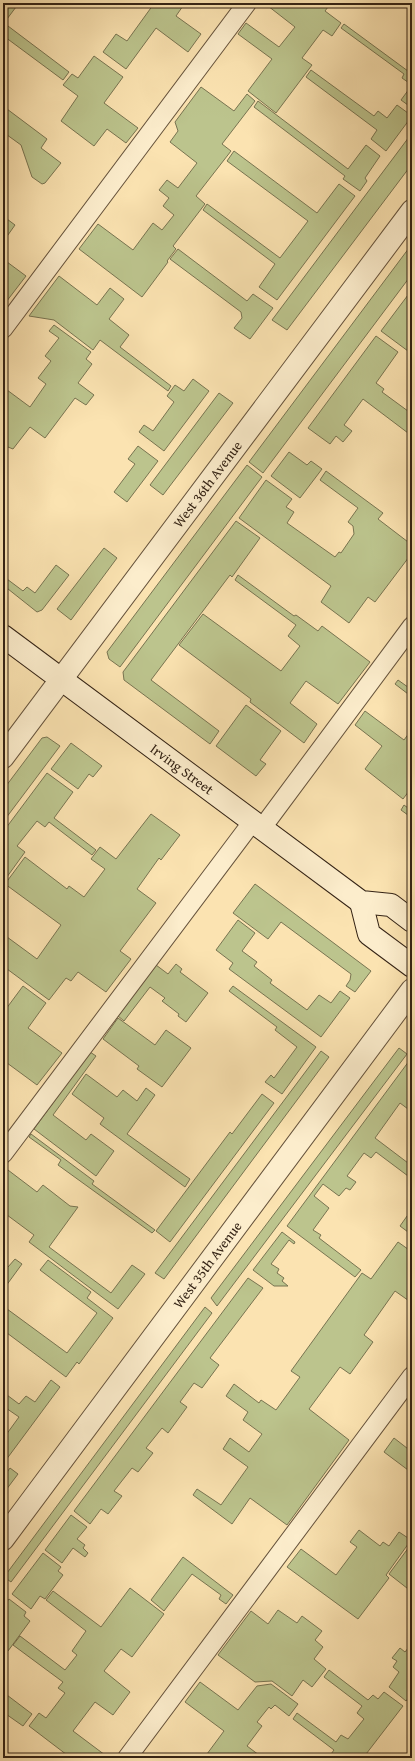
<svg xmlns="http://www.w3.org/2000/svg" width="415" height="1761" font-family="'Gentium Book Plus',serif">
	<style>
		.grass { fill: #bcc48d; stroke: #787451 }
		.lines { fill: none; stroke-linecap: round; stroke-linejoin: round }
		.service-casing { stroke: #66533c; stroke-width: 20 }
		.minor-casing { stroke: #66533c; stroke-width: 24 }
		.secondary-casing { stroke: #342315; stroke-width: 24 }
		.service { stroke: #fcedcc; stroke-width: 18 }
		.minor { stroke: #fcedcc; stroke-width: 22 }
		.secondary { stroke: #fcedcc; stroke-width: 22 }
		.labels { text-anchor: middle; stroke-width: 3; stroke-linejoin: round; paint-order: stroke }
		.street-label { font-size: 14px; fill: #342315; stroke: #fcedcc }
	</style>
	<rect width="100%" height="100%" fill="#fbe3b1"/>
	<filter id="stains"><feTurbulence type="fractalNoise" baseFrequency=".005" numOctaves="4"/><feColorMatrix values="0 0 0 0 .2 0 0 0 0 .09 0 0 0 0 .02 0 0 0 .5 -.17"/></filter>
	<radialGradient id="worn" r=".72"><stop offset=".6" stop-color="#630" stop-opacity="0"/><stop offset="1" stop-color="#630" stop-opacity=".3"/></radialGradient>
	<!-- grass -->
	<path class="grass" d="M3,3H19L4,23L69,72L63,80L5,37L3,39Z
		M150,3H185L176,16L201,34L188,52L156,28L126,69L103,52L116,34L127,41L153,5Z
		M267,3H331L325,11L341,23L332,36L323,30L302,58L312,65L276,113L248,91L272,59L238,34L246,23L279,47L295,27L268,6Z
		M344,24L412,74V108L401,100L412,85L402,78L404,74L341,28Z
		M94,56L123,77L104,103L138,128L126,143L107,129L94,146L61,121L78,96L63,85L72,74L78,78Z
		M311,70L374,116L378,111L387,118L397,105L412,116L386,151L371,139L377,130L306,77Z
		M201,87L234,111L247,94L255,101L222,144L231,151L196,196L205,204L173,246L176,249L167,261L168,262L142,297L79,249L98,224L133,250L153,223L162,230L174,215L163,206L169,198L159,190L167,180L178,188L197,163L170,142L178,131L175,122Z
		M258,101L348,169L366,145L380,156L365,178L367,181L360,191L343,179L345,176L254,107Z
		M3,106L47,139L41,148L61,163L45,183L42,184L32,177L21,145L3,132Z
		M412,133V164L287,330L272,320Z
		M234,151L317,213L339,184L355,196L277,300L259,287L275,264L203,210L207,204L280,258L308,221L227,161Z
		M3,216L15,225L3,242Z
		M412,244V274L263,473L249,462Z
		M178,249L247,301L253,294L273,308L250,339L234,328L242,318L241,312L170,259Z
		M3,259L26,276L3,306Z
		M59,276L97,305L110,288L124,299L109,319L129,335L120,347L171,386L168,391L100,340L93,350L54,320L29,316Z
		M411,291L412,292V354L381,331Z
		M54,325L91,352L86,359L92,364L78,383L94,395L86,405L75,398L45,438L30,427L13,449L3,445V425L5,422L3,420V387L30,407L46,384L38,378L51,361L45,356L59,338L49,331Z
		M376,336L398,352L376,383L384,389L382,392L412,414V436L363,399L344,425L352,431L343,442L336,436L330,444L308,428Z
		M193,379L209,391L164,451L139,432L144,425L153,431L174,402L167,396L175,385L184,391Z
		M219,393L233,403L163,495L150,485Z
		M138,446L158,461L127,502L114,492L135,464L128,459Z
		M289,452L307,465L311,461L322,469L300,498L271,476Z
		M247,465L262,477L120,667L109,659L107,652Z
		M326,471L383,513L378,519L412,545V553L375,602L368,597L349,623L321,602L331,586L239,518L266,480L292,499L286,507L294,512L287,523L335,557L339,552L341,553L354,534L353,526L348,522L358,508L320,480Z
		M236,521L260,538L232,577L230,575L151,680L219,731L210,744L124,680L123,672Z
		M104,548L117,558L71,620L57,609Z
		M56,565L69,575L42,610L37,612L3,585V576L23,591L27,587L35,593Z
		M238,575L294,616L296,615L318,631L322,626L370,662L338,704L306,681L290,703L317,724L304,743L250,702L251,699L179,645L203,614L281,671L300,646L288,636L296,625L235,580Z
		M398,680L412,690V697L395,684Z
		M246,705L281,731L260,760L266,764L256,776L216,746Z
		M365,711L404,740L412,729V787L403,799L365,769L382,746L355,725Z
		M47,737L60,746L3,822V790L42,738Z
		M71,743L102,766L93,777L89,774L78,789L51,769Z
		M47,773L73,792L54,818L96,850L92,855L49,822L45,827L37,821L17,846L25,852L4,881L3,832Z
		M404,805L412,811V818L401,810Z
		M151,814L180,835L161,860L159,858L137,889L156,903L120,951L131,959L106,992L78,972L71,981L66,978L49,1000L3,966V934L37,959L61,925L5,884L25,857L67,889L69,886L84,897L105,869L91,859L100,847L116,859Z
		M255,884L371,971L355,992L346,986L350,980L351,974L281,922L268,939L233,913Z
		M238,920L255,933L242,951L257,962L254,966L272,980L270,983L307,1010L319,995L331,1003L340,991L350,998L321,1037L229,969L233,963L216,950Z
		M176,964L182,969L180,972L208,993L186,1022L178,1016L179,1014L162,1001L165,998L150,987L124,1021L118,1016L156,965L168,974Z
		M23,986L46,1003L28,1028L62,1053L37,1085L3,1060V1013Z
		M233,986L316,1047L282,1094L265,1082L271,1075L274,1078L297,1047L275,1030L277,1027L229,991Z
		M118,1018L155,1045L166,1030L191,1048L162,1087L137,1069L139,1066L103,1039Z
		M399,1048L407,1054L217,1306L211,1298Z
		M321,1051L329,1057L164,1279L155,1273Z
		M90,1052L96,1056L53,1115L86,1140L91,1134L114,1151L96,1176L34,1129Z
		M412,1057V1112L400,1103L375,1138L412,1166V1179L376,1152L371,1158L364,1153L347,1176L356,1182L350,1190L346,1188L339,1196L323,1184L314,1196L329,1208L313,1230L321,1235L319,1238L361,1270L355,1277L287,1226Z
		M86,1074L117,1097L123,1090L137,1101L146,1088L155,1095L127,1134L190,1179L185,1187L100,1124L104,1118L72,1094Z
		M262,1094L274,1103L170,1242L156,1231L230,1132L232,1134Z
		M31,1134L94,1181L92,1184L155,1230L152,1233L58,1165L61,1160L29,1137Z
		M4,1167L37,1192L43,1185L70,1206L78,1207L49,1247L111,1293L132,1265L145,1274L118,1309L29,1242L34,1235L3,1212Z
		M412,1209V1235L400,1226Z
		M282,1232L295,1242L294,1244L289,1240L271,1264L279,1269L277,1273L284,1278L282,1281L288,1286H274L253,1270Z
		M398,1242L412,1252V1303L395,1291L364,1335L373,1342L350,1374L340,1367L309,1409L349,1440L287,1525L250,1498L232,1524L193,1495L197,1489L221,1505L248,1467L223,1449L230,1438L249,1452L262,1434L243,1420L248,1412L226,1396L234,1384L259,1403L261,1400L276,1410L300,1377L291,1371L362,1273L371,1279Z
		M15,1259L22,1264L3,1290V1264L8,1267Z
		M48,1260L91,1292L87,1298L113,1318L79,1364L77,1362L66,1377L3,1330V1306L67,1353L97,1313L40,1270Z
		M248,1278L263,1288L210,1358L219,1365L202,1388L194,1383L180,1402L187,1407L168,1433L162,1428L146,1448L153,1453L138,1472L132,1468L114,1491L122,1496L108,1514L101,1509L90,1524L74,1511Z
		M205,1307L212,1313L11,1582L4,1577Z
		M51,1380L60,1387L3,1464V1439L19,1417L3,1406V1392L19,1404L26,1396L35,1402Z
		M394,1438L412,1452V1473L384,1452Z
		M10,1468L18,1474L3,1494V1478Z
		M71,1515L87,1527L77,1539L85,1545L83,1548L88,1553L85,1557L73,1548L62,1563L45,1550Z
		M359,1530L380,1546L383,1542L389,1546L399,1532L411,1540L386,1575L389,1578L358,1619L287,1567L301,1549L336,1575L357,1547L350,1542Z
		M412,1543V1592L389,1574Z
		M43,1553L61,1567L58,1571L63,1575L45,1599L40,1596L31,1609L12,1594Z
		M183,1557L233,1595L226,1604L219,1599L221,1595L192,1574L164,1611L151,1600Z
		M130,1588L164,1614L132,1657L121,1649L104,1671L130,1692L113,1715L95,1702L73,1731L105,1755L102,1758H71L29,1726L39,1713L46,1718L65,1693L58,1688L63,1682L13,1645L20,1636L65,1670L77,1655L72,1651L86,1631L46,1600L53,1591L101,1627Z
		M9,1599L26,1612L24,1616L30,1621L8,1651L3,1647V1607Z
		M278,1610L297,1623L302,1616L322,1631L315,1640L323,1647L314,1659L326,1669L312,1687L303,1680L292,1696L272,1681L255,1682L218,1655L251,1611L268,1624Z
		M409,1647L412,1649V1693L406,1701L389,1687L399,1672L393,1667L397,1661L392,1658L400,1648L405,1652Z
		M329,1670L368,1700L373,1695L378,1699L384,1692L403,1706L363,1758H328L334,1750L293,1719L297,1713L336,1742L341,1735L348,1739L364,1719L357,1713L362,1706L324,1677Z
		M200,1682L238,1710L257,1686L271,1684L298,1704L289,1716L275,1705L271,1709L269,1707L257,1722L262,1726L247,1746L259,1755L257,1758H237L231,1754L228,1758H204L224,1731L185,1702Z
		M3,1692L32,1714L23,1726L3,1712Z"/>
	<g class="lines">
		<!-- service casing -->
		<g class="service-casing">
			<path id="service" d="M3,329L247,3
				M262,828L412,626
				M3,1154L253,821
				M127,1758L412,1376"/>
		</g>
		<!-- minor casing -->
		<g class="minor-casing">
			<g id="minor">
				<path id="s1" d="M3,757L412,211"/>
				<path id="s2" d="M3,1539L412,990"/>
			</g>
		</g>
		<!-- secondary casing -->
		<g class="secondary-casing">
			<g id="secondary">
				<path id="s3" d="M3,636L361,902L391,905L412,921"/>
				<path d="M361,902L369,934L412,966"/>
			</g>
		</g>
		<!-- service -->
		<use href="#service" class="service"/>
		<!-- minor -->
		<use href="#minor" class="minor"/>
		<!-- secondary -->
		<use href="#secondary" class="secondary"/>
	</g>
	<g class="labels">
		<!-- street labels -->
		<g class="street-label">
			<text dy="5" stroke="none"><textPath href="#s1" startOffset="341">West 36th Avenue</textPath></text>
			<text dy="5" stroke="none"><textPath href="#s3" startOffset="223">Irving Street</textPath></text>
			<text dy="5" stroke="none"><textPath href="#s2" startOffset="342">West 35th Avenue</textPath></text>
		</g>
	</g>
	<!-- margin -->
	<rect width="415" height="1761" fill="none" stroke="#fbe3b1" stroke-width="16"/>
	<rect x="4" y="4" width="407" height="1753" fill="none" stroke="#342315" stroke-width="2"/>
	<rect x="8" y="8" width="399" height="1745" fill="none" stroke="#342315"/>
	<rect width="100%" height="100%" filter="url(#stains)"/>
	<rect width="100%" height="100%" fill="url(#worn)"/>
</svg>
